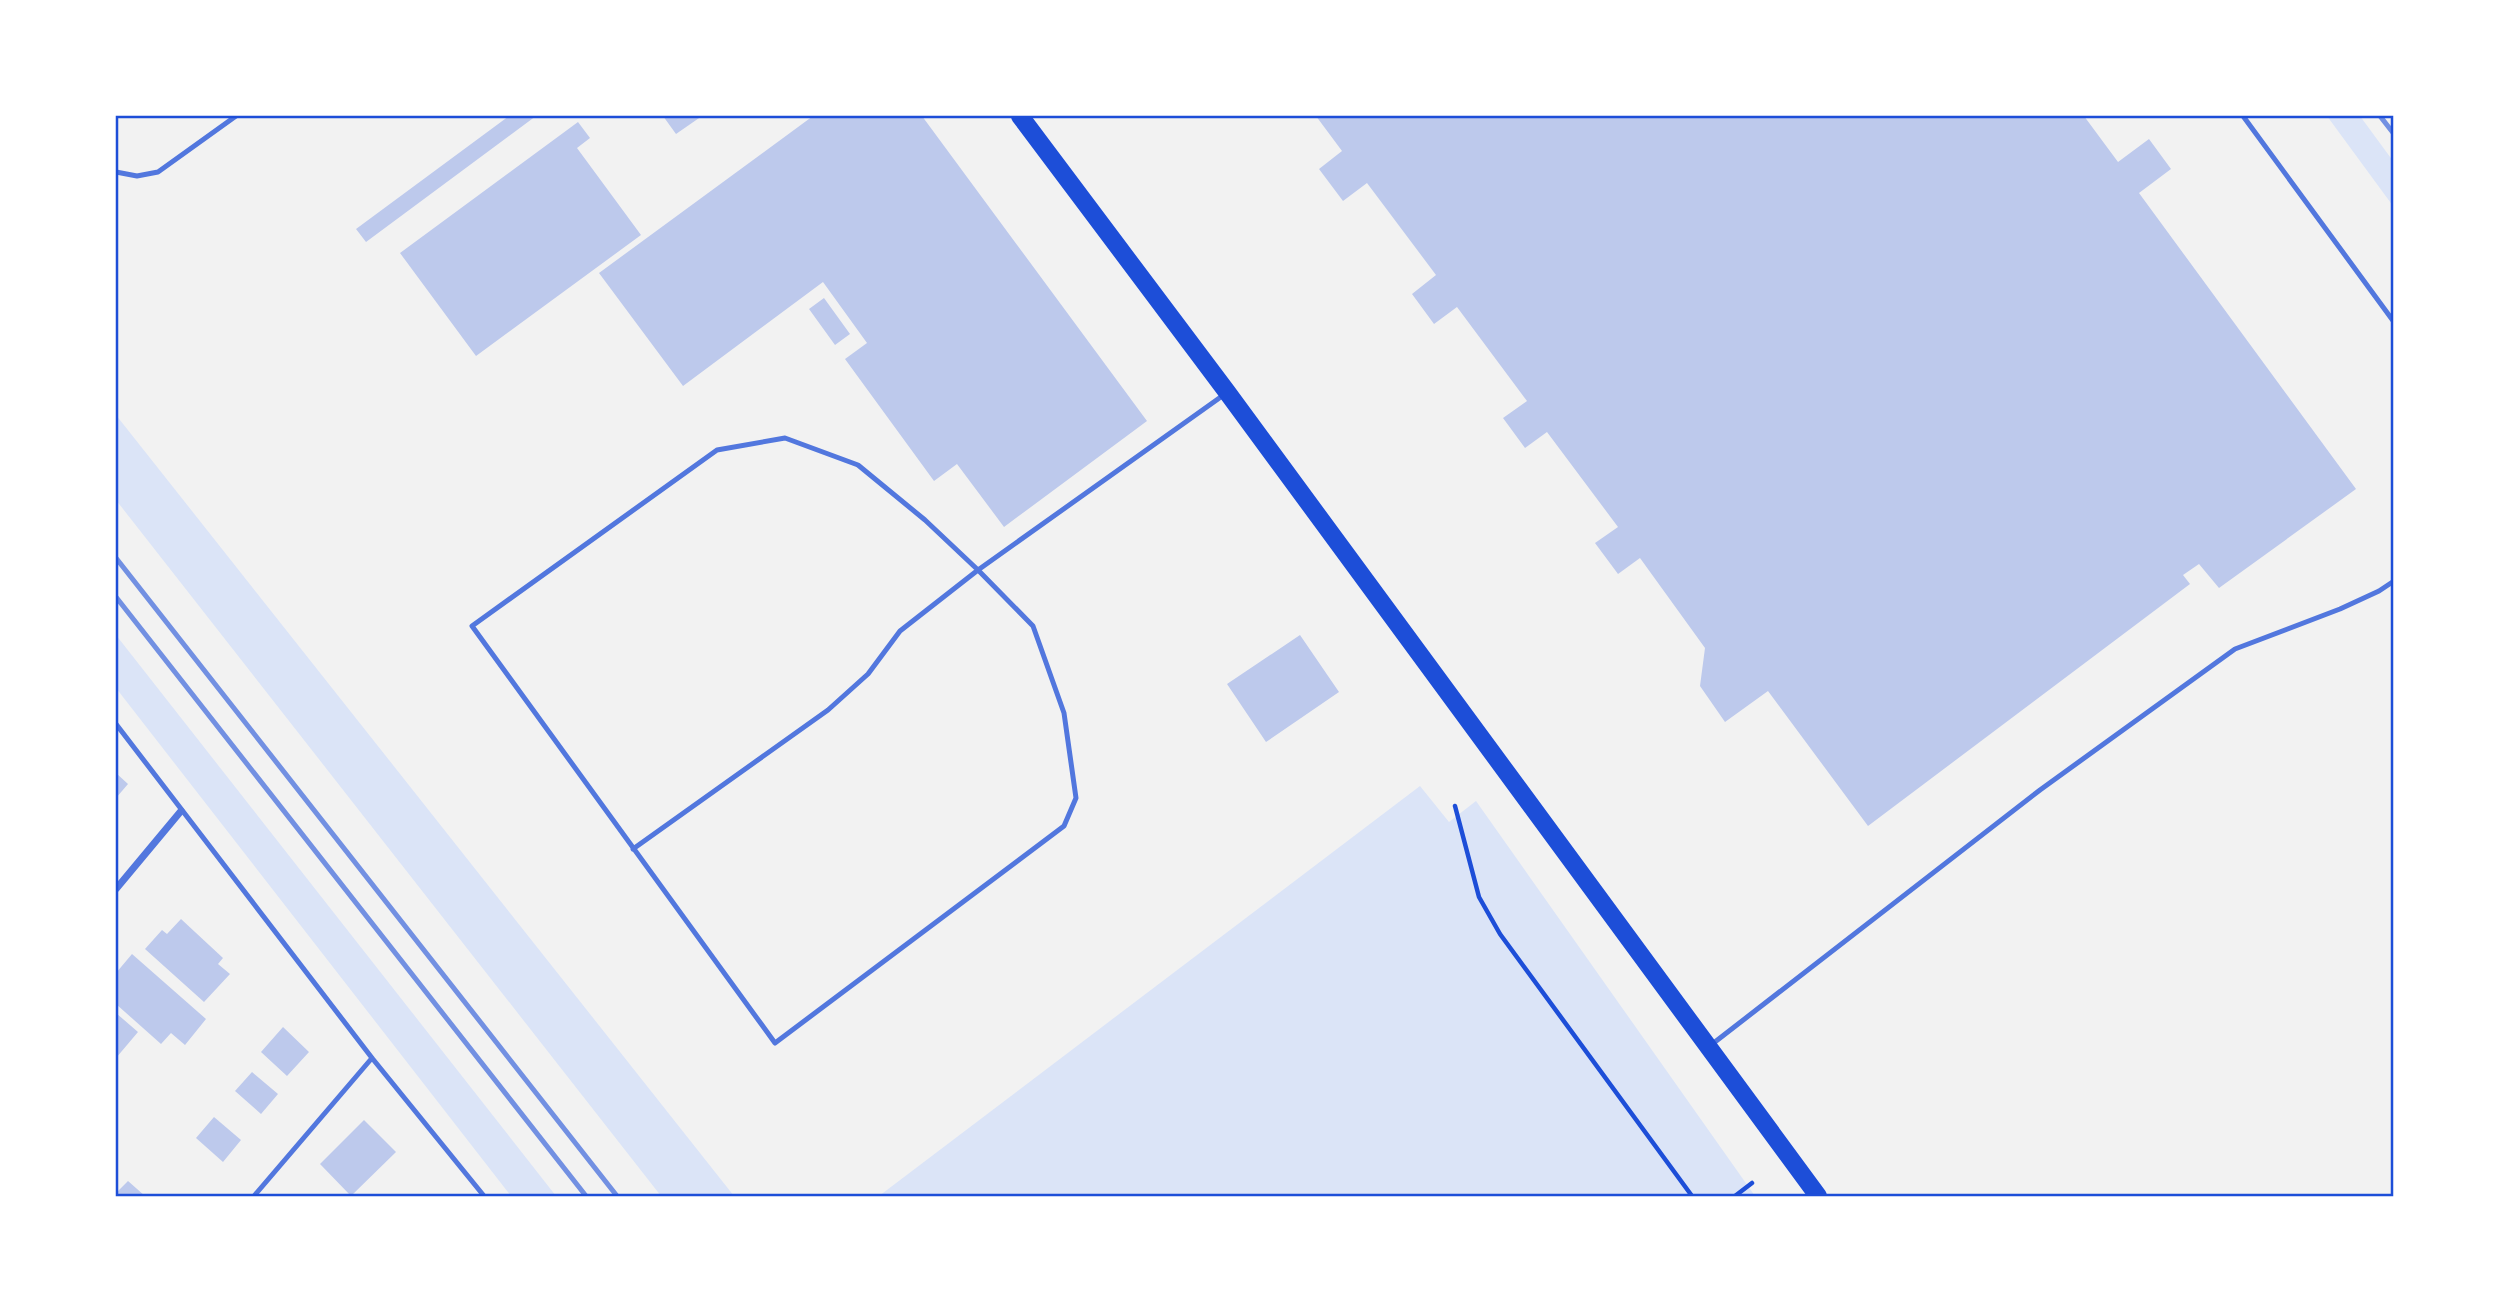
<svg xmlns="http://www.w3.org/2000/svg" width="2509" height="1312" font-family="'DM Sans',sans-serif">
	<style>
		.green { fill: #dbe4f7 }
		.building { fill: #bdc9ec }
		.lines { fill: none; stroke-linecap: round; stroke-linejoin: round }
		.path { stroke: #1d4ed8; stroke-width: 4.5 }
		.service { stroke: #5277de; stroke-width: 5 }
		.minor { stroke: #5277de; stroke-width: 7 }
		.primary { stroke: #1d4ed8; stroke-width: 18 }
		.rail { stroke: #7290e2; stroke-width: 5 }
		.neatline { fill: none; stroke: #1d4ed8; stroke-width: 2.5 }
	</style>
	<rect width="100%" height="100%" fill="#f2f2f2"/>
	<!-- green -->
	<path class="green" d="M2327,116H2360L2393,161V206Z
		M116,415L734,1196H661L116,500Z
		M116,635L556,1196H511L116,688Z
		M1420,786L1449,822L1476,801L1755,1196H879Z"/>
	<!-- building -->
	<path class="building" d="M509,116H536L366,242L356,229Z
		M663,116H702L676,134Z
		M813,116H922L1147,421L1004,527L957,464L934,481L845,359L867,343L823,282L683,386L599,273Z
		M1316,116H2084L2118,162L2149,139L2171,169L2139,193L2356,489L2219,588L2199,564L2183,575L2190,584L1868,826L1768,691L1725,722L1700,686L1705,648L1640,558L1618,574L1595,543L1618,527L1547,432L1525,448L1503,418L1527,401L1457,307L1434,324L1412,294L1436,275L1367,183L1343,201L1319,169L1342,151Z
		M578,122L590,138L577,148L641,235L476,356L400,253Z
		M824,298L850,334L835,345L809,309Z
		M1300,635L1339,692L1266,742L1227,684Z
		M116,773L128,784L116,798Z
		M181,919L223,958L218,964L230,974L204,1002L145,949L162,930L167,934Z
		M132,954L206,1019L185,1045L171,1033L161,1044L116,1004V973Z
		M116,1013L138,1032L116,1058Z
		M283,1027L309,1052L287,1076L261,1052Z
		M252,1072L278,1094L261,1114L235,1091Z
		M214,1117L241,1140L223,1162L196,1138Z
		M364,1120L396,1152L351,1196L320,1164Z
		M128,1181L145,1196H120L116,1193Z"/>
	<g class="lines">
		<!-- path -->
		<path class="path" d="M1455,806L1479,897L1500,934L1692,1196
			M1735,1196L1752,1183"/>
		<!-- service -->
		<path class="service" d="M2243,116L2394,322
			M116,172L137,176L158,172L236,116
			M116,724L372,1058L484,1196
			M633,849L828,710L868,674L900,631L978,570L1033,626L1064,713L1076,798L1064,826L775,1043L472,626L717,450L785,438L858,465L925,520L978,570L1225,394
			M1711,1045L2040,790L2235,649L2340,609L2379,591L2394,581
			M254,1196L372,1058"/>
		<!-- minor -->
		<path class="minor" d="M116,889L181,811"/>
		<!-- primary -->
		<path class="primary" d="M1020,116L1227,392L1818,1196"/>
		<!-- rail -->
		<path class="rail" d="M2380,116L2394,134
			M116,558L617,1196
			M116,597L586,1196"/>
	</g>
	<!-- border -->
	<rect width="2509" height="1312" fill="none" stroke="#ffffff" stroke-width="234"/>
	<rect x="117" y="117" width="2275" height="1078" class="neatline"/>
</svg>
